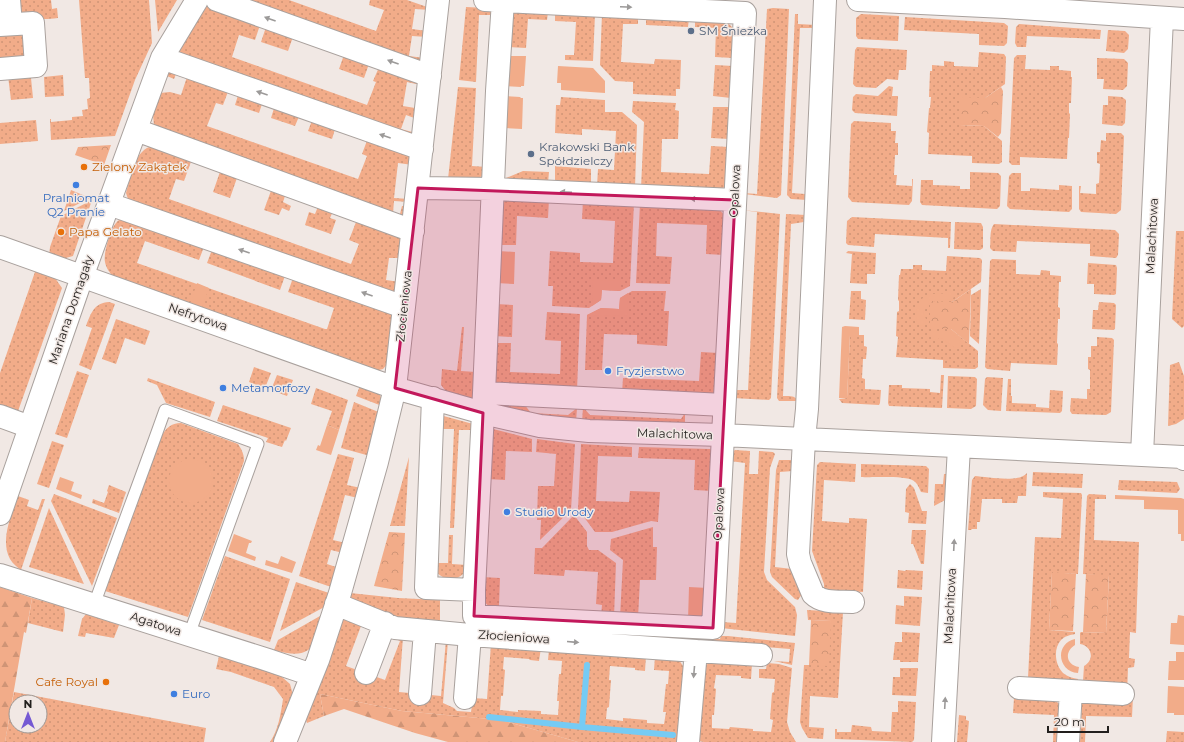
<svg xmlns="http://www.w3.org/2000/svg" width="1184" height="742" font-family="Montserrat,sans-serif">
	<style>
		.grass { fill: url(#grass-dots); fill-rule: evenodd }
		.forest { fill: url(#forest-firs) }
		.park { fill: url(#park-crowns) }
		.garden { fill: #f2ac89 }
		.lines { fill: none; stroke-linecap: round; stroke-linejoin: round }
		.stream { stroke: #76cbf4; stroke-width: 6 }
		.lane-casing { stroke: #a9a19d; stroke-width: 13 }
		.street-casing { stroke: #a9a19d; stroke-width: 24 }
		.lane { stroke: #fff; stroke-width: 11 }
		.street { stroke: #fff; stroke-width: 22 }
		.oneway { fill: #9c9a99 }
		.marked { fill: #c2185b; fill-opacity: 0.2; stroke: #c2185b; stroke-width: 3; stroke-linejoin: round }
		.service-dot { fill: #5c6f8a; stroke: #f1e8e4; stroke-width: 1.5 }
		.food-dot { fill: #e8710a; stroke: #f1e8e4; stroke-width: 1.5 }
		.shop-dot { fill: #3f7fe0; stroke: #f1e8e4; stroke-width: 1.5 }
		.labels { text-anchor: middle; stroke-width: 3; stroke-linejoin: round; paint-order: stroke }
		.service-label { font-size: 12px; fill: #4e5e75; stroke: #f1e8e4; text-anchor: start }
		.food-label { font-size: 12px; fill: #c56008; stroke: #f1e8e4; text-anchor: start }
		.street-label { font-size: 12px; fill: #221f1d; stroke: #f1e8e4 }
		.shop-label { font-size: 12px; fill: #366cbe; stroke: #f1e8e4; text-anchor: start }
	</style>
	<defs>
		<pattern id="grass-dots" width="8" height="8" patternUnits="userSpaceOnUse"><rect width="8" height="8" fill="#f2ac89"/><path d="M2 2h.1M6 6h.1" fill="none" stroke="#cf9476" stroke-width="1.8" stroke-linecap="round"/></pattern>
		<pattern id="forest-firs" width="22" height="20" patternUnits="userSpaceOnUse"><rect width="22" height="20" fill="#f2ac89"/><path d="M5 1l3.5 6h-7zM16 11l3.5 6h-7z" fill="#cf9476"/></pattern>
		<pattern id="park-crowns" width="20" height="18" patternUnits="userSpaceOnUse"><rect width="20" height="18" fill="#f2ac89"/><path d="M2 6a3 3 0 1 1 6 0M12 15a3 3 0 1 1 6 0" fill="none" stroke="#cf9476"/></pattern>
	</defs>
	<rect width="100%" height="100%" fill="#f1e8e4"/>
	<!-- grass -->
	<path class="grass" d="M16,0H51L52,9L57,8L58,18C41,20 36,20 20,12Z
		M79,0H149L152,43L135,80L115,136L51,140L50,119H51V122L72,120V117L83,116L82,110L88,109L87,99L90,98L89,78H85Z
		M155,0H177L158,32Z
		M235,0H289L376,31L384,10L369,5L370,0H407L430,8V10L415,9L412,29L427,31V37L412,36L409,56L424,58L421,63Z
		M214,5L261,22L255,40L239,35L232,57L367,105L376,82L373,81L380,65L420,84H416L407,82L403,106L415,108L417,119L406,115L401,129L416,133L413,136L188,61L179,51L207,6Z
		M466,7L487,8L494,15H479L476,82L459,80Z
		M773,8L789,9L781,195L777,198L744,194V193L757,194L767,9Z
		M516,10L548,12L547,20L528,19L526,48L508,47L509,16Z
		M555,12L595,14L593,61L565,60V55H574L576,22L555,21Z
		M602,14L638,16V24H623L621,62L654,64L655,59L681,60L680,89H676V96L633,94V82L615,81L600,65Z
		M795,14H798V24L816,25L814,28H800L792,193L805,194L807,196V200L791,199L787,195Z
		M861,14L899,16L898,41L858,39L856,36V18Z
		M646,16L689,18L688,27L646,25Z
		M905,17L1004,23L1008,26L1007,43L1004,46L979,45V34L904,30Z
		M695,19L725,20L734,29L733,58L715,57L716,28L695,27Z
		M267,24L294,34L288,51L261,42Z
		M1019,24L1101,30L1100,39L1027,36L1026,47H1017L1015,43L1016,27Z
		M1108,30L1125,31L1129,35L1128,49L1124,53L1106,51Z
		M0,33L20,34C27,39 24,48 24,56L20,60L0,63Z
		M857,47L907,50L906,70H899L898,80L887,79L876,88L856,87L853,84L855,50Z
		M345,52L370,61L364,78L339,69Z
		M979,52L1004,54L1006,57L1005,84L985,98L960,125L984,126L1002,141V162L999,164L972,163V156L928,154L929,133L927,132L929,108H930L931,97H929L930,71H932V65L944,66V61L954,62V66L978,67Z
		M1017,55H1026L1025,69L1050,70V66H1059V70L1071,71V77H1072L1071,103H1069V113L1070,114L1069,138H1068L1067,159L1020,157V165H1012L1009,162L1014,58Z
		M1097,58L1124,59L1128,63L1127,86L1123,90L1103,89L1104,79H1097Z
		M715,65L733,66L731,98L713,96Z
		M170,71L229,89L223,105L216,103L207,126L358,179L367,156L362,154L368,138L409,155L413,165L398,163L394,198L409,199V202L394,201L393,213L400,214L402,206H408L405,214L401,217L154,125L153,115L160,93L170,92L181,95L187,77L176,74L174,79L167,76Z
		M22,75L23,78H31L33,98L11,100L8,76Z
		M63,75L64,96L45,97L44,77Z
		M889,86L893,87L892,96H898L897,116L855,113L852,110L853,97L856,94L878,96Z
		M458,87L476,88L472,166L487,167L486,172L477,180L448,179Z
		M239,92L263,101L259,113L235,105Z
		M1108,96L1122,97L1126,100L1125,123L1122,126L1102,124L1103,105H1108Z
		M561,97L605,100V112H622L637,125L635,188L597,186L598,169L614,170L616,131L582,129V135L555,133L556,105H560Z
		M633,101L676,103L675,110L679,111L678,139H662L661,172L709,174L711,146L729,147L727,184L719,192L641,188L644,122L632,112Z
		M275,105L300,114L295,126L271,118Z
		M713,107H731L729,139L711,138Z
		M313,118L336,126L332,139L308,131Z
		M36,120L38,141L0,144V123Z
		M854,121L891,123V131H896L895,143H898V155H895L894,175H897L896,185L912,186V179H913L912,201L909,205L852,202L848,197L851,124Z
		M1106,133H1121L1124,136L1121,210L1116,214L1081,212L1079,209V186H1081L1080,193L1096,194V184L1099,183L1100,164L1097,163V152H1100L1101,140L1106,141Z
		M153,146L192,159L184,181L176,179L169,199L351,264L359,244L349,240L358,217L401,238L400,258H389L386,280L400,282L399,295L129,202L126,193L127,189C132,174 135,149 153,146Z
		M555,166L591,169V185L555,184Z
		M221,169L238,175L230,198L213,192Z
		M523,171L549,172L548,183L510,181L506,178Z
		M970,172L998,173L1001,176L1000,206L997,209L922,205L920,202L921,180H933V185L960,186V189H970Z
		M1012,173H1021V191H1030V188L1059,190V185L1072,186V209L1069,212L1010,209L1007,206L1009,176Z
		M272,188L286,193L283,202L291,206L289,211L282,208L279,215L264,210Z
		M71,190L90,198L64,211Z
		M509,197L549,199L548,218L517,216L516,245H498L500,206Z
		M92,200L73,256L62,259L49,257L50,247L61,216Z
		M583,201L634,203L630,286L620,291L602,290L601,300L589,308L552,306L553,286H548L550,251L580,253V262L613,263L615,221L582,219Z
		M319,204L334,209L330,218L336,220L331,234L305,225L309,212L315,214Z
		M640,204L718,208L726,217L724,255L706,254L707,225L657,223L656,256L672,257L670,284L636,283Z
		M742,210L780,214L771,398L769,400L733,398V390H748L757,212Z
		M786,214L806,215V220L804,222L791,224L783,396C789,396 795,395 798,401H779L777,398Z
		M852,217L951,222L950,248H948V238L875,234L874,247L848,245L846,243L847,221Z
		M124,218L205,244L199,260L145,241L137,263L325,329H327L334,308L288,292L294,275L385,308L396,317L390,361L383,369L375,371L114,278C110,273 106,268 105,262C103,254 111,228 116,223C118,220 121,219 124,218Z
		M955,222L981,223L983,227V248L980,250L954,249Z
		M994,224L1115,230L1119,234L1118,255L1116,258L1090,256V244L1017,241L1016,252L993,251L990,248C991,241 989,230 994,224Z
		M1176,231H1184V326L1182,328L1172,319Z
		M213,247L286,273L280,290L207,263Z
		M848,251L876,253L875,274H867V284L850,283L852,254L846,253Z
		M947,256L980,258L982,260L981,282L952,302H930L951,329L978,351V367L975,369L943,368V360L896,357L898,337L896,336L897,312L899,311V301L898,300L899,275H900L901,269H913V265H922V270L946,271Z
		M992,259L1016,260V274L1040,275L1041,270L1050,271V275L1061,276V282H1059L1058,307L1060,308V319H1058L1057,343L1058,344L1057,365L1011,363L1010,371L987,369L985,367L990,261Z
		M1088,263L1116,265L1117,268L1116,294L1114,295L1094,294V284H1087Z
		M36,269L55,278L62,288L17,414L0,408V373Z
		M981,289L979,344L970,336L971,295Z
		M632,291H666L664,311H669L667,346L637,344V335L604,334L602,370H585L587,315L601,308L619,309L620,298Z
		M851,291H861V299L866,300L865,320L849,319Z
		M109,302L115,304L91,370L79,365L92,328L86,326C91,313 94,303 109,302Z
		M1099,302L1114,303L1116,305L1115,329L1113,330L1092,329L1093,310H1098Z
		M495,304L513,305L512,337L494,336Z
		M547,312L580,314L577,390L499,387L492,378L493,343H511L510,372L560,374L561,341L545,340Z
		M116,319L150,331L145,345L125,338L116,364L102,359Z
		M462,327H464L461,371L476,372L475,394L471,400L448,394L441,385L442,369L457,371Z
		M850,335H864V346L867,347L866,359H863L862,378L865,379V389L881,390L880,403L879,405L842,403L839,399L847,398Z
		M1097,337L1112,338L1114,340L1111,412L1106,415L1072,414L1070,411L1071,398L1087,399V389H1090V370L1088,369V357H1091V346H1097Z
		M701,352L719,353L718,389L708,397L622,393L623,378L699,381Z
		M1179,362L1184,376V419L1176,424L1168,426L1170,365Z
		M254,367L271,373L265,388L249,382Z
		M77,371L89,375L67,438L55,434Z
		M277,375L293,380L287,396L271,390Z
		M941,375H944L942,408L889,406L888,403L889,385H902V388L930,389V392L940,393Z
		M948,376L975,377L977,379L976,406L971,409L947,408Z
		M987,377L1003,378L1001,411L988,410L983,405L985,379Z
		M148,378L215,402L210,417L166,403L157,385L147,381Z
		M1008,379H1011V396H1012V403L1036,404V407L1049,408L1050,390L1063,391L1062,411L1060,413L1006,411Z
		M361,383C374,388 382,390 382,406L356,396Z
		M316,388L348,400L339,430L327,425L332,411L311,404Z
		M354,402L381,413L370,456L341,448Z
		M494,403L524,404L531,413L568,415L577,408L576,422L497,408Z
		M223,405L291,428L286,441L285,440L282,447L266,442L268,438L217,421Z
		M583,407L590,415L681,419L685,413V427L582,423Z
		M440,415L473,424V430H459L454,528H450L454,429H440Z
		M181,423L238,444C242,450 244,454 244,461L188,617L105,591L161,437C166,428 171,423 181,423Z
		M489,428L532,439V452L506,451L505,480L487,479Z
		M537,439L575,444L571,510L540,540L541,520H537L538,486H554L556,454L536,452Z
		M52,441L64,445L49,488L37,484Z
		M581,444L632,447V457L598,456L596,501L629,502L630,491L660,492L658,522L651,521L612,532H595L578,509Z
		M639,447L710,449L714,453L713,491L694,490L695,460L638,458Z
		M735,450L750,451L749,474H758L759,451L773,452L775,454L770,468L764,572L767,580L795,607L797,615L795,636L721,628L722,622L736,623L745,463L730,461V454Z
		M338,454L354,458L347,485L361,488L358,498L345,495L333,540L346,543L343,553L331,550L327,564L339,568L334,588L299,576Z
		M409,457L405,526H390Z
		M779,460H795L793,471L780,472L775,567L792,569L802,594L798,600L795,599L772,577L770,572L776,470Z
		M820,462L856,464L855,482L824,480L822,521L849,523V518L867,519L863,592L824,590V584L812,551L817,465Z
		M861,464L926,466L929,469L928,493L921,492C919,488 918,484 914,481C905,475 873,478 861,477Z
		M1033,472L1083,474L1082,488L1032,486Z
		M1027,473L1026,496H1018L1017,503H1002V499H982L980,522H977V529H972L971,530H968L972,480L975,476C987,477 1020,483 1027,473Z
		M944,474H950L949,498L934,506L935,484H943Z
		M1119,480L1177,482L1180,489L1177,493L1118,490Z
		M910,484L914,488L922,511H927L926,524L908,523L909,513L905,512L906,489Z
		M109,485L126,492L119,513L92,503L93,499L104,503L108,492L107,491Z
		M1043,492L1081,493L1082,495L1078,574L1052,573L1049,630L1075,632V634C1070,635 1065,636 1061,640C1053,649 1055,665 1063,673C1068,677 1073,678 1078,679V681L1028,678L1035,537L1061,538L1063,499L1043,497Z
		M54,494L117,518L92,586L51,501Z
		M1089,494L1106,495V499H1095L1094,540L1139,542L1136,633L1130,632L1129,658L1135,659L1134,667L1128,668L1127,695L1133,696L1132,717L1086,716L1085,742H1080L1082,704L1086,702L1123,705L1124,684L1083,681L1084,666C1095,660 1092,646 1080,644V633L1081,632L1106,633L1109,576L1083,574L1087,496Z
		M18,496L29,500L27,506L38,510L42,499H45L21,570C17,567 13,564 10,559C0,541 11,515 18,496Z
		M49,508L84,584L29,567Z
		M574,515L587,532V546L589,550H598L616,563L614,617L601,616L602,605L596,604L598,572L565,570L564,576L534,574L535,548H542Z
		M653,527V547H657L656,580H640L638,618L620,617L623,560L610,550L611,539Z
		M912,530H926L924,564H921L913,544H911Z
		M449,535H453L452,564L467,565C466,568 465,571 463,574C457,581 442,580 437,572C435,570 434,566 433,563H448Z
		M225,556L290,579L270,642L202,620Z
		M898,570L905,571L906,570L923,571L922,590L897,588Z
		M482,577L500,578L499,606L493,611L481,598Z
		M296,582L332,594L328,605L280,631Z
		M350,593L398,598L440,600V624L395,620L350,600Z
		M904,596L922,597L920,626L895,624L896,605L904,606Z
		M32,598L64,607L65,615L63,632L28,623Z
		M807,610L843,612L838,698L810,696L809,727L824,728L823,739L808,738L802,728L800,722L804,665H809L831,621L808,620Z
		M327,612C315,644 314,662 274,650L278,640Z
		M86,614L119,625L114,638L86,633L85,637L78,636L82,619Z
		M344,618L361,626L346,666L385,680L400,641L389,636L403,637L399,692L441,696L446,640L448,641L443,703L454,708L457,711L471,712L473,698L487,699L491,644L541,648L539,661L530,660L529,659L504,657L503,669L505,670L503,696H501L500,710L518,712V710L541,711V714L558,715L559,701H557L559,674H561L562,661L548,660L549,649L646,656L645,671L635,670V668L610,666L609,680H611L609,707L607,708L606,719L623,721V718L647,720V723L664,724L666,712H663L666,684H668L669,671L654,670L655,657L679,660L685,669L679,742H578L501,720L402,711L320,694L324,716L307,723L305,717L343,619Z
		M546,629L720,639L721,636H728L795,643L792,665L774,661L789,662L790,649Z
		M902,632L920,633L918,662H900V660H893L895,642H902Z
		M219,656L276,674L282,677L290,684L293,695L276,742H270C278,731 281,713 283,699L274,687L231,672L216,669Z
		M709,663L752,664L751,679L741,678V676L716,675L714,688L716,689L714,715H712V728L729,729L730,727L753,729V731L771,732L773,720L770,719L772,693L774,692L775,679L759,678V669H766L767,663L779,664L792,668L787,722L790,732L796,742H704L698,741L705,666Z
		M900,668H918L916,696L892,695L893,677H900Z
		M14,692L206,728L204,742H5ZM16,702H40V726H16Z
		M1014,698L1055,700L1060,705V742H1053L1054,715L1013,713Z
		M898,701L916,702L914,740L912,742L835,739V729H837V732H851L852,725L871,727L872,731L891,732L892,712H898Z
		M959,715L966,716V720L969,721L967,742H957Z
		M1167,731L1184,732V742H1166Z"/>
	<!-- forest -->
	<path class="forest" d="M0,587L32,598L26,633L24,632L5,742H0Z
		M320,694L402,711L501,720L578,742H448L415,733L344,709L324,716Z"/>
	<!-- park -->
	<path class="park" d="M1001,87L1003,91L1001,133L998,137L984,126L960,125L961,97L985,98Z
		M111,145L104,165L75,155L78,147Z
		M971,289L969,344L951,329H930V301L952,302Z
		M389,532L405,533L402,591L374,586Z
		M1052,572L1076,574L1073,631L1049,630Z
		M1086,574L1109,575L1106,633L1083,632Z
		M811,620L831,621L829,666L809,665Z"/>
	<!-- garden -->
	<path class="garden" d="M507,56H526L524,86H521V87L506,86Z
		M558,66L593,68L605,81V93L561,90V83H557Z
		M506,96L520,97L521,98H523L522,129L504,128Z
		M498,251L515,252L514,284L496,283Z
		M593,280L621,281L620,291L602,290L601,300L592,306Z
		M197,283L209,288L202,308L190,304Z
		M628,293L627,316L587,315L601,308L619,309L620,298Z
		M947,293H954V297L952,299L929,301L928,306L923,312L926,319L925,324L921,326L917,323C914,314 917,299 928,295C934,293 942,294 947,293Z
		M845,326L859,327V335H850L847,398H839L842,327Z
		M931,332H950L960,341L961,347L955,348L941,338L935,340L931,338Z
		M327,425L339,430L331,455L316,450L318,445L320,446Z
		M169 481a22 22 0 1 1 44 0a22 22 0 1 1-44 0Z
		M60,477L74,482L71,491L82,495L81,499L56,489Z
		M1115,495L1181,498L1184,499V541H1181V534H1178V510L1144,509V500L1115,499Z
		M234,534L252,541L251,543H249L246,553L256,557L255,561L228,551Z
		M281,556L296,562L292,573L265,565L266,560L278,564Z
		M689,587L708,588L706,613L697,621L688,620Z
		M1178,615L1184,616V645L1170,644L1171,623H1177Z
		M1075,639V645C1064,652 1066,665 1079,667L1078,673C1058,672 1054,644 1075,639Z
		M1176,652H1184V680H1168L1169,661H1176Z
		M1168,686L1184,687V715H1174V713H1167Z"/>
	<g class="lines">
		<!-- stream -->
		<path class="stream" d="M489,717L582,727L673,735
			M582,727L587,665"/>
		<!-- lane casing -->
		<g class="lane-casing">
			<path id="lane" d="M94,605C117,540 142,475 165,410L258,444L189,635"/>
		</g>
		<!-- street casing -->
		<g class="street-casing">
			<path id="street" d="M9,0L11,24
				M217,0L430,76
				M825,0L807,409L804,439L798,554L800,563L813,594C823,604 840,601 853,602
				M858,0L1005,7L1184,19
				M0,25L33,23L36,66L0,69
				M162,58L422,149
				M136,130L413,231
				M418,188L493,189L735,200
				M109,204L404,307
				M0,247L395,388L483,413L540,426L589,431L722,435L1142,455L1183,457L1184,459
				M484,393L724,405
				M433,398L428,530L426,588L474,590L484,393L497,91L503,1
				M0,416L30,427
				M1142,455L1162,18
				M0,514L82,277L162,58L197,0
				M0,575L268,660L312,675
				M474,590V616L713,628L745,13L485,0
				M336,604L395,628L470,635L696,651L688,742
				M696,651L761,655
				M366,673L385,623
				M1019,688L1071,691L1068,742
				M1071,691L1123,694
				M420,694L425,631
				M465,698L470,635
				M285,742L318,660L340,593L377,462L395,388L438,0
				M943,742L959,447"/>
		</g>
		<!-- lane -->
		<use href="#lane" class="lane"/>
		<!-- street -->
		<use href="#street" class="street"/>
	</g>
	<!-- one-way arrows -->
	<defs><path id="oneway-solid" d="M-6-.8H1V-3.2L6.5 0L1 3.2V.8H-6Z"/></defs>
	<g class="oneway">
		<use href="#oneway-solid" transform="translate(626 7) rotate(3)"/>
		<use href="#oneway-solid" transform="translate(270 19) rotate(-160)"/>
		<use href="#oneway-solid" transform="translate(393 62) rotate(-160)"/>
		<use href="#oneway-solid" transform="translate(262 93) rotate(-161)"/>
		<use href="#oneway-solid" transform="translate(385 136) rotate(-161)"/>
		<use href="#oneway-solid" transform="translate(566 192) rotate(-176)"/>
		<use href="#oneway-solid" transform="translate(696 199) rotate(-177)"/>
		<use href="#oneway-solid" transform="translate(244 251) rotate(-161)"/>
		<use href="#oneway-solid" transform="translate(367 294) rotate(-160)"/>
		<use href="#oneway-solid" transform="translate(954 545) rotate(-87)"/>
		<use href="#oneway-solid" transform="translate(573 642) rotate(5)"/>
		<use href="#oneway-solid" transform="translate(694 672) rotate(95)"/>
		<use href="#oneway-solid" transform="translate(945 703) rotate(-87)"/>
	</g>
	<!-- marked area -->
	<path class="marked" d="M418,188L735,200L713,628L474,616L483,413L395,388Z"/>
	<!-- markers -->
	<g class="service-dot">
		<circle cx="691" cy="31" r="4"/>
		<circle cx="531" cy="154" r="4"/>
	</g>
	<g class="food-dot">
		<circle cx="84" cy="167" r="4"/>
		<circle cx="61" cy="232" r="4"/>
		<circle cx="106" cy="682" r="4"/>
	</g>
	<g class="shop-dot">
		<circle cx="76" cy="185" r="4"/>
		<circle cx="608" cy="371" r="4"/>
		<circle cx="223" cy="388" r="4"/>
		<circle cx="507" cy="512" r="4"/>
		<circle cx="174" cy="694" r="4"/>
	</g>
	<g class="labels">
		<!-- service labels -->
		<g class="service-label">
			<text x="699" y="35">SM Śnieżka</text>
			<text x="539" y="151">Krakowski Bank<tspan x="539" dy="14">Spółdzielczy</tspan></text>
		</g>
		<!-- food labels -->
		<g class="food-label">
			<text x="92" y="171">Zielony Zakątek</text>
			<text x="69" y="236">Papa Gelato</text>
			<text x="98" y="686" text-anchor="end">Cafe Royal</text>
		</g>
		<!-- street labels -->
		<g class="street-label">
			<text transform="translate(735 191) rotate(-87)" y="4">Opalowa</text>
			<text transform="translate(1152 236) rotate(-87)" y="4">Malachitowa</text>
			<text transform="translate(404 306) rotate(-84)" y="4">Złocieniowa</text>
			<text transform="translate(71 310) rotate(-71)" y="4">Mariana Domagały</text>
			<text transform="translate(198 317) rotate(19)" y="4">Nefrytowa</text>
			<text transform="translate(675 434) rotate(2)" y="4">Malachitowa</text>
			<text transform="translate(719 514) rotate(-87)" y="4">Opalowa</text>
			<text transform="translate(950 606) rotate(-87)" y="4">Malachitowa</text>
			<text transform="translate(156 624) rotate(18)" y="4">Agatowa</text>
			<text transform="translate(514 637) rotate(4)" y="4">Złocieniowa</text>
		</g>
		<!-- shop labels -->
		<g class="shop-label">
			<text x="76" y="202" text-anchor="middle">Pralniomat<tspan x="76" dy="14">Q2 Pranie</tspan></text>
			<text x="616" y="375">Fryzjerstwo</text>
			<text x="231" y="392">Metamorfozy</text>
			<text x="515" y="516">Studio Urody</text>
			<text x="182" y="698">Euro</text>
		</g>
	</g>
	<!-- north arrow -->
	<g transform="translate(28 714)"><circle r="19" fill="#f1e8e4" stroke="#9e9894"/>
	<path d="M0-3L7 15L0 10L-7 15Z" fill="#7559d3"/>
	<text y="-6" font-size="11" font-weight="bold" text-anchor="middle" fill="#221f1d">N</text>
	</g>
	<!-- scale -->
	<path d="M1048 726v6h60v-6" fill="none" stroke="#221f1d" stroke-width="2"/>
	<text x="1054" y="726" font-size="12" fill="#221f1d" stroke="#f1e8e4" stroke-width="3" paint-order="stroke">20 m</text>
</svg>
